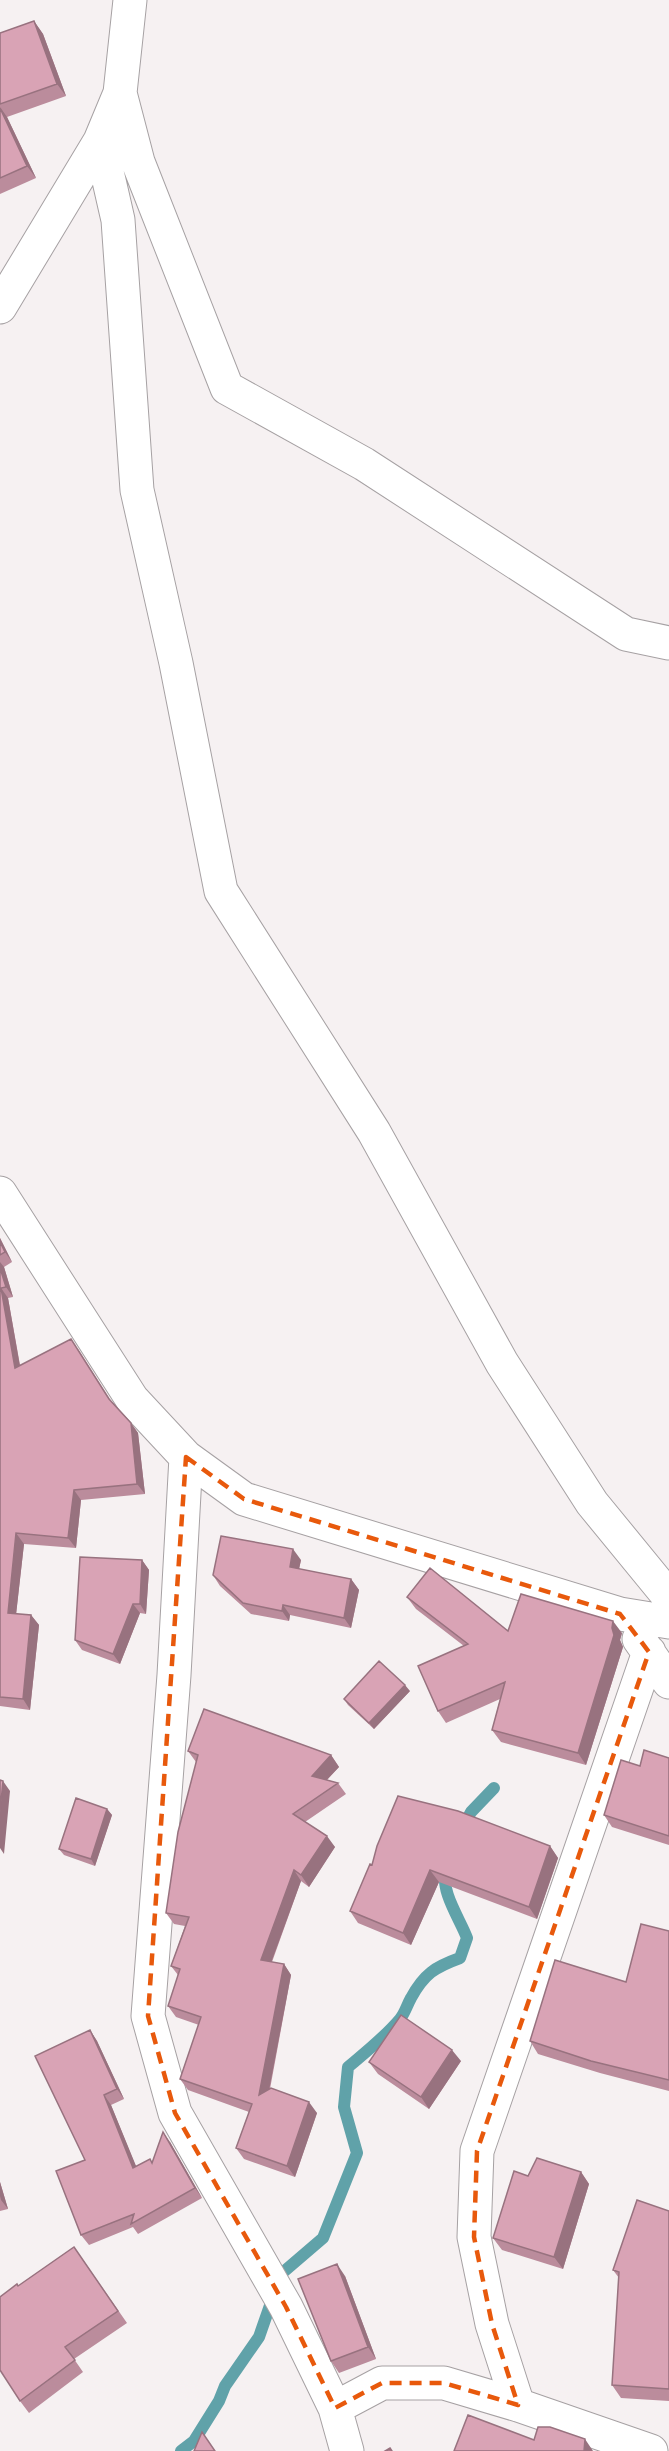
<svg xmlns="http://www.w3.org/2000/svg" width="669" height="2451" font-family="Raleway,sans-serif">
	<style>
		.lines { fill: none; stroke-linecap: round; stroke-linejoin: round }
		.stream { stroke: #60a2a9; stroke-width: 12 }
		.street-casing { stroke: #a6a1a3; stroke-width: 35 }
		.street { stroke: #fff; stroke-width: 33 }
		.wall { fill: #bb8c9c }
		.shaded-wall { fill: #98727f }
		.building { fill: #d9a3b5; stroke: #98727f; stroke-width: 1.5 }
		.marked { fill: none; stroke: #e8590c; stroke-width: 4.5; stroke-dasharray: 12 8; stroke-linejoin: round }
	</style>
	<rect width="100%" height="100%" fill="#f6f1f2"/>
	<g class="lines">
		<!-- stream -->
		<path class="stream" d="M462,1829L471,1812L494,1788
			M181,2451L194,2441L219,2401L225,2386L259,2337L281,2274L323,2238L357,2153L344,2107L348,2067C366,2052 385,2037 400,2019C405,2013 407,2005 411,1998C424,1974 435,1967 460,1958L467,1938C460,1919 440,1891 446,1871"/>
		<!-- street casing -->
		<g class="street-casing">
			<path id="street" d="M120,93L138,162L227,388L364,464L626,634L669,643
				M100,141L118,220L137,490L176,663L221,891L374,1132L502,1363L592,1503L669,1597
				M0,307L100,141L120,93L130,0
				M0,1193L132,1399L186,1457L244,1499L620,1614L669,1622
				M186,1457L174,1675L148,2016L175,2113L286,2307L335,2408L347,2451
				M639,1639L669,1682
				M518,2405L492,2324L474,2237L477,2151L649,1652
				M335,2408L382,2383H444L518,2405L651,2451"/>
		</g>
		<!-- street -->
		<use href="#street" class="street"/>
	</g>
	<!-- wall -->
	<path class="wall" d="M34,21L43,34L66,96L7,117L36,178L0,194V33Z
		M0,1238L12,1262L4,1267L13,1297L8,1298L20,1365L78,1349L111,1401L131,1423L138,1433L145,1494L81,1500L76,1548L24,1544L16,1614L31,1615L39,1625L30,1710L0,1706Z
		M142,1560L149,1570L146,1614L140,1613L120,1664L82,1650L75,1640Z
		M301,1560L299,1569L351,1579L359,1590L351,1628L290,1615L289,1621L251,1614L220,1586L213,1575Z
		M407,1597L508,1631L622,1633L620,1640L623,1647L586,1765L501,1742L492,1730L500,1699L446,1723L438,1711L464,1646L416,1609Z
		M410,1691L374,1729L348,1705L344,1699Z
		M188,1751L331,1755L339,1767L327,1780L338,1783L346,1794L305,1822L335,1847L309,1887L301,1881L272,1962L284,1964L291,1975L270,2089L317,2113L295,2177L244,2159L236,2148L249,2112L188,2090L180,2079L199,2025L176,2017L168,2006L178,1975L171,1966L185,1926L174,1924L166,1913L196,1762Z
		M669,1758V1845L612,1827L604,1815L640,1766Z
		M107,1809L112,1815L95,1866L64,1855L59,1849Z
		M550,1846L558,1858L537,1919L439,1882L411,1945L358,1923L350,1911L372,1865Z
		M669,1931V2091L600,2073L538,2054L530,2041L626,1982Z
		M90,2030L97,2041L124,2099L111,2105L136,2167L150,2159L152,2162L170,2142L202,2198L138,2234L133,2227L89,2245L81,2235Z
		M461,2061L429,2109L378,2074L369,2062Z
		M581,2172L589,2184L563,2269L502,2250L493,2238L528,2176Z
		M0,2182L8,2209L0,2211Z
		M669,2211V2401L621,2398L612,2385L619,2278L613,2270Z
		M74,2247L127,2323L74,2359L83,2372L29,2413L20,2401L18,2286Z
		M345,2276L376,2359L339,2373L331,2361Z"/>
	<!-- shaded-wall -->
	<path class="shaded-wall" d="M34,21L43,34L66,96L57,84Z
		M0,107L7,117L36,178L27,166Z
		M0,1238L12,1262L5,1252L0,1242Z
		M0,1262L4,1267L13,1297L6,1287L0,1268Z
		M1,1288L8,1298L22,1378L15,1368Z
		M131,1423L138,1433L145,1494L137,1484Z
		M74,1490L81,1500L76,1548L68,1538Z
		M16,1533L24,1544L15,1624L8,1613Z
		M293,1549L301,1560L297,1578L290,1567Z
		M142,1560L149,1570L146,1614L140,1604Z
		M351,1579L359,1590L351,1628L344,1618Z
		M133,1604L140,1613L120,1664L113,1654Z
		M283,1605L290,1615L289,1621L282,1611Z
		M31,1615L39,1625L30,1710L23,1699Z
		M613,1621L622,1633L620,1640L623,1647L586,1765L578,1753Z
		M405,1685L410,1691L374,1729L369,1723Z
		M331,1755L339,1767L320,1787L312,1776Z
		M3,1781L10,1791L4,1854L0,1848V1812Z
		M107,1809L112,1815L95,1866L91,1859Z
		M327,1836L335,1847L309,1887L301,1875Z
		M550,1846L558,1858L537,1919L529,1907Z
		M294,1870L301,1881L268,1971L261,1960Z
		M430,1870L439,1882L411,1945L403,1933Z
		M284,1964L291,1975L266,2106L259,2095Z
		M90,2030L97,2041L124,2099L117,2089Z
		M452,2050L461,2061L429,2109L421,2097Z
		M104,2095L111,2105L141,2178L133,2168Z
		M309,2102L317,2113L295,2177L287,2166Z
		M163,2132L170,2142L202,2198L195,2188Z
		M581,2172L589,2184L563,2269L554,2257Z
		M0,2182L8,2209L1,2200L0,2196Z
		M337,2264L345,2276L376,2359L368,2347Z
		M585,2439L593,2451H584Z"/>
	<!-- building -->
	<path class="building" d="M34,21L57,84L0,104V33Z
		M0,108L27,166L0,178Z
		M0,1242L5,1252L0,1255Z
		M0,1268L6,1287L1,1288L15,1368L71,1339L109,1399L131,1423L137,1484L74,1490L68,1538L16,1533L8,1613L31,1615L23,1699L0,1697Z
		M221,1536L293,1549L290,1567L351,1579L344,1618L283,1605L282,1611L243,1603L213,1575Z
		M80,1557L142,1560L140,1604H133L113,1654L75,1640Z
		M430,1568L508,1631L521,1594L613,1621L612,1628L614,1635L578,1753L492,1730L505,1682L438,1711L418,1666L468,1644L407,1597Z
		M379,1661L405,1685L369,1723L344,1699Z
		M204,1709L331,1755L312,1776L338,1783L293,1814L327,1836L301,1875L294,1870L261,1960L284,1964L259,2095L271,2088L309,2102L287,2166L236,2148L252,2104L180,2079L201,2017L168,2006L180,1969L171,1966L189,1917L166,1913L178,1832L198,1755L188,1751Z
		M644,1750L669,1758V1836L604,1815L621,1760L640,1766Z
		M0,1780L3,1781L0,1812Z
		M398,1796L458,1811L550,1846L529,1907L430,1870L403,1933L350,1911L370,1864L372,1865L377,1846Z
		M76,1798L107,1809L91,1859L59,1849Z
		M641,1924L669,1931V2080L591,2061L530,2041L555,1960L626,1982Z
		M401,2015L452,2050L421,2097L369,2062Z
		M90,2030L117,2089L104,2095L133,2168L150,2159L152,2163L163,2132L195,2188L131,2224L134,2214L81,2235L56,2171L85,2160L35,2056Z
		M537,2158L581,2172L554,2257L493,2238L514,2171L528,2176Z
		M637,2200L669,2211V2389L612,2385L619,2272L613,2270Z
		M74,2247L118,2311L65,2347L75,2360L20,2401L0,2370V2297L17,2284L18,2286Z
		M337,2264L368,2347L331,2361L298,2279Z
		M468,2415L534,2440L538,2427H550L585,2439L584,2451H454Z
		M202,2432L215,2451H194Z
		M390,2448L392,2451H385Z"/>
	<!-- marked area -->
	<path class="marked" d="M186,1457L244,1499L620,1614L649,1652L477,2151L474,2237L492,2324L518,2405L444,2383H382L335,2408L286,2307L175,2113L148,2016Z"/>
</svg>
